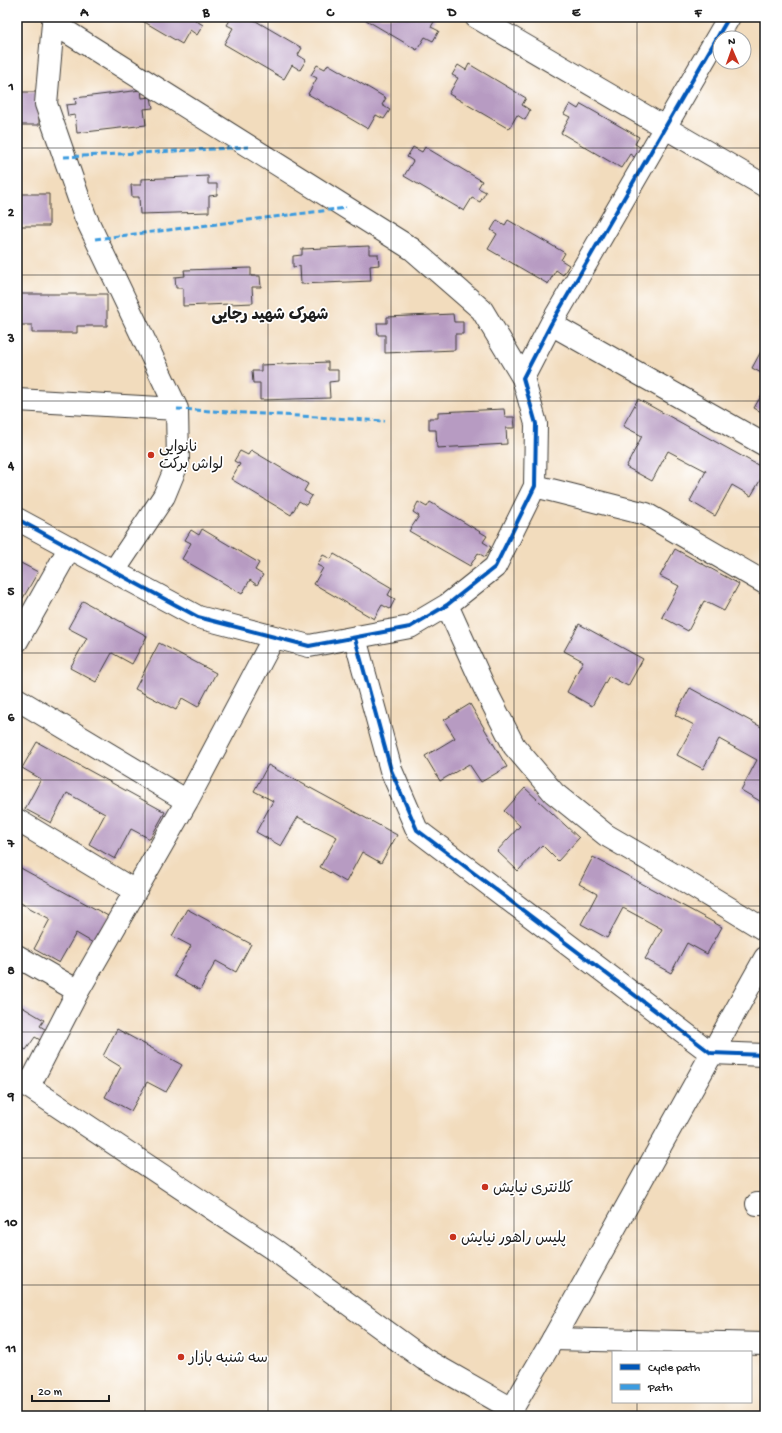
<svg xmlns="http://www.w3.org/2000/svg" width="782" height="1433" font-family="'Gochi Hand','Playpen Sans Arabic',sans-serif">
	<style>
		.building { fill: #b79bc2 }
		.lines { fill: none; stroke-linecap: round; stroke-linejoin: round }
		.street-casing { stroke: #3c3934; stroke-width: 24 }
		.secondary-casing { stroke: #3c3934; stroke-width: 24 }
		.street { stroke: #fff; stroke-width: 22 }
		.secondary { stroke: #fff; stroke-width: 22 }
		.quiet { stroke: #3c9bdf; stroke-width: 3; stroke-dasharray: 6 3; stroke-linecap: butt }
		.cycleway-casing { stroke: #fff; stroke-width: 6 }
		.cycleway { stroke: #0057b8; stroke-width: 4 }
		.grid { fill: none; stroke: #1c1c1c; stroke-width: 1; stroke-opacity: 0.55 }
		.poi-dot { fill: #c8321e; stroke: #fff; stroke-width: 1.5 }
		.labels { text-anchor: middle; stroke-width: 3.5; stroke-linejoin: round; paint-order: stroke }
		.poi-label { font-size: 15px; fill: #1c1c1c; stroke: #fff; text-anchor: start }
		.neighbourhood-label { font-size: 16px; font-weight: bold; fill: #1c1c1c; stroke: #fff }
		.neatline { fill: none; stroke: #1c1c1c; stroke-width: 1.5 }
		.grid-label { font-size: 13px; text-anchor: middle; font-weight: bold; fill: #1c1c1c }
	</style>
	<rect width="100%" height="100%" fill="#fff"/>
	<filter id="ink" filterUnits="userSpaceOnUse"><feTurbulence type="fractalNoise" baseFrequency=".025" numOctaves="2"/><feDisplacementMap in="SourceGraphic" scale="8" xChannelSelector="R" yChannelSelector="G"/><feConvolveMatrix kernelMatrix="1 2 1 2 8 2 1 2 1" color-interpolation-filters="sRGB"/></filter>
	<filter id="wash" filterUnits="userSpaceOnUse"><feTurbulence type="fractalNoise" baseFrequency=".012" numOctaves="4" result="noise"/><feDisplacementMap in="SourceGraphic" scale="16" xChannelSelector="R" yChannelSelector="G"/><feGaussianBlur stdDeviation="0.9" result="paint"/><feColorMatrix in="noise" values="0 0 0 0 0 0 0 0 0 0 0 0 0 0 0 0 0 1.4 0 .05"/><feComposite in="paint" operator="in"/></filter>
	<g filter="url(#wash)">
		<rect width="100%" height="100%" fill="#f2dcbd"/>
		<g id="blocks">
			<!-- building -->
			<path class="building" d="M136,17H197L195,20L203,25L197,35L190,30L182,44Z
				M232,17H237L242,20L243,17H249L302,48L298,55L306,60L300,70L292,65L284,79L224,44L233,28L227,25Z
				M361,17H431L435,20L431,27L439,31L433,41L425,37L417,50Z
				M328,64L386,98L382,105L390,110L384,119L376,115L368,129L308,94L317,78L311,75L317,65L325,69Z
				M469,64L526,98L522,105L530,110L525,120L517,115L509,129L449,94L458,78L452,75L458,65L466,70Z
				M141,90L142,98L151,97L153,108L144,109L146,125L77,133L75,115L68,116L66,105L76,104L75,98Z
				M17,92H39V125H17Z
				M570,104L578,109L581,104L639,137L635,144L643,149L637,159L630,154L621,168L561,133L570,117L564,114Z
				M413,147L422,152L425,147L482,181L478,188L486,192L480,202L472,198L464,211L404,176L413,161L407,157Z
				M208,176V184H217V195L209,196V212L140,214L139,197H132L131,185H141V179Z
				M17,194H49V226H19V233H17Z
				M497,220L505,225L508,220L565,253L561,260L569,265L563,275L556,270L548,284L488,249L497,234L491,230Z
				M369,246V254H378L379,265L370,266L371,281L301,284L300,266L293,267V256L302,255V249Z
				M251,268V276H260L261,287H252L253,303L183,306V288H176L175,277L185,276L184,270Z
				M17,294H107V326H77V333H32V325H17Z
				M453,314L454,322H463V334H455V350L385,353V335H378L377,323H387V317Z
				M765,344V375L752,368Z
				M328,362V370H338V381L329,382L330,398L260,400V383H253L252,371H261V365Z
				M765,389V414L754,408Z
				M638,399L765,469V472L751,496L732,485L715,516L690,501L706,471L668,451L652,481L626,467L642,436L623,426Z
				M504,409L505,417H514L515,428H506L507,444L437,448L436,430H429V418H438V412Z
				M251,450L308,484L304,491L312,496L306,505L299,501L291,515L231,479L240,464L234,461L240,451L248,455Z
				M418,502L427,507L430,502L487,536L483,542L491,547L485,557L478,553L470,566L409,531L419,516L413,512Z
				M202,529L259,563L255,570L263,575L257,585L250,580L242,594L182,559L191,543L185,540L191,530L199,535Z
				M675,549L739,584L724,611L704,601L688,631L662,617L679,586L660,576Z
				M334,554L392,588L388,595L395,599L390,609L382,605L374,619L314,584L323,568L317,565L323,555L331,559Z
				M17,561L38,572L23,598L17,595Z
				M83,601L147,636L132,664L112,653L96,682L70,668L87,638L68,628Z
				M579,624L643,659L628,686L609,676L592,706L567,692L583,661L564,651Z
				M159,643L216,673L198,707L182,698L176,710L135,689Z
				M690,688L765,729V804L741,790L757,760L739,750L719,739L703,769L677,755L694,725L675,715Z
				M470,704L507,767L481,782L469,764L440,781L425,756L455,738L444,720Z
				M37,742L165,812L150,839L131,829L115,859L89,844L105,814L67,793L51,823L25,809L41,779L22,768Z
				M268,765L397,835L381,863L362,852L346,882L320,867L337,837L298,817L281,846L256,832L273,801L254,791Z
				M525,788L579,838L558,861L542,845L518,871L497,851L520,826L504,811Z
				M593,857L722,927L707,954L687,943L671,973L645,959L662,929L623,908L607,938L581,924L597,894L579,884Z
				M17,866L110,917L95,944L76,933L59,963L34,949L50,919L17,901Z
				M187,909L251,944L236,972L216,961L200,990L174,976L191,946L172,936Z
				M17,1004L44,1020L40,1026L48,1031L42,1041L35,1037L26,1050L17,1045Z
				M117,1029L182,1065L166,1092L147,1082L131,1111L105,1097L121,1067L103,1056Z"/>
		</g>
	</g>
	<g filter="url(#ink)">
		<use href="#blocks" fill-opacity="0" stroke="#3c3934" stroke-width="1"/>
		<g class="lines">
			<!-- street casing -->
			<g class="street-casing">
				<path id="street" d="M56,17L53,23L46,104L85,216L177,409L178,462L164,496L114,571
					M476,17L765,186
					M53,23L412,249L482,310L523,378
					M551,324L765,445
					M17,400L177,409
					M535,486L646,514L765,583
					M17,519L198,617L309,646L410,627L447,605L495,567L535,486L536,424L523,378L551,324L729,17
					M447,605L484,687L514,746L554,793L606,835L683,880L765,930
					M355,638L391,770L417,830L711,1053L765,1055
					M17,641L70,547
					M17,699L187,801
					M17,820L135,891
					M17,956L78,991
					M17,1079L273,1249L424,1359L512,1409
					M29,1086L78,991L187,801L274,637
					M757,1204H765
					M553,1339L765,1344"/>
			</g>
			<!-- secondary casing -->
			<g class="secondary-casing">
				<path id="secondary" d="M508,1416L553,1339L765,958"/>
			</g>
			<!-- street -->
			<use href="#street" class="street"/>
			<!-- secondary -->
			<use href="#secondary" class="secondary"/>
			<!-- quiet -->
			<path class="quiet" d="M64,157L249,147
				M95,239L346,208
				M177,409L385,421"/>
			<!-- cycleway casing -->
			<g class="cycleway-casing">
				<path id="cycleway" d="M17,519L198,617L309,646L410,627L447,605L495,567L535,486L536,424L523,378L551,324L729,17
					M355,638L391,770L417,830L711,1053L765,1055"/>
			</g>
			<!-- cycleway -->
			<use href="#cycleway" class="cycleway"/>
		</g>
	</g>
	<!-- grid -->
	<path class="grid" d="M145,17V1416M268,17V1416M391,17V1416M514,17V1416M637,17V1352M17,148H765M17,275H765M17,401H765M17,527H765M17,653H765M17,780H765M17,906H765M17,1032H765M17,1158H765M17,1285H765M637,1402V1416"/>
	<!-- markers -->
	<g class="poi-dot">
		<circle cx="151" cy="455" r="4"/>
		<circle cx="485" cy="1187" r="4"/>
		<circle cx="453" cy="1237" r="4"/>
		<circle cx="181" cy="1357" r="4"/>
	</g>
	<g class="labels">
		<!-- poi labels -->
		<g class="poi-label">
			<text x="159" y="451">نانوایی<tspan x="159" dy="17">لواش برکت</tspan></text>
			<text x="493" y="1192">کلانتری نیایش</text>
			<text x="461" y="1242">پلیس راهور نیایش</text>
			<text x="189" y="1362">سه شنبه بازار</text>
		</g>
		<!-- neighbourhood labels -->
		<g class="neighbourhood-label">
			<text x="270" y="319">شهرک شهید رجایی</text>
		</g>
	</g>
	<!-- margin -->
	<rect width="782" height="1433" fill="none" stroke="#fff" stroke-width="44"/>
	<!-- legend -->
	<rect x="612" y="1351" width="140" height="52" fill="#ffffff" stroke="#a4a4a4"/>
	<rect x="620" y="1364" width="20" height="6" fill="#0057b8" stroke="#a4a4a4"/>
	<text x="648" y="1371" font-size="12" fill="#1c1c1c">Cycle path</text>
	<rect x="620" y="1384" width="20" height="6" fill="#3c9bdf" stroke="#a4a4a4"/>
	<text x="648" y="1391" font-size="12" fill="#1c1c1c">Path</text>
	<!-- north arrow -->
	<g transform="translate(732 50) rotate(358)"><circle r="19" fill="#ffffff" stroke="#a4a4a4"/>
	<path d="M0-3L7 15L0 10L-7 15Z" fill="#c8321e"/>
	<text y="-6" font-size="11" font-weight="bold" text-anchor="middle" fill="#1c1c1c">N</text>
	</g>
	<!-- scale -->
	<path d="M32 1395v6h77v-6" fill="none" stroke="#1c1c1c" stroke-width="2"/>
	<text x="38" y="1395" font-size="12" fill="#1c1c1c" stroke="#ffffff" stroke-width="3" paint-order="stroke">20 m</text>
	<rect x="22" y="22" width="738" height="1389" class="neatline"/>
	<g class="grid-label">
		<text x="84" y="16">A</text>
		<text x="206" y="16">B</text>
		<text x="330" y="16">C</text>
		<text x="452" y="16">D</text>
		<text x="576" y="16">E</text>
		<text x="698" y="16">F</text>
		<text x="11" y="90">1</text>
		<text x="11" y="216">2</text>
		<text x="11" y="342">3</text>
		<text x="11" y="469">4</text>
		<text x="11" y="595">5</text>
		<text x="11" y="721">6</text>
		<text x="11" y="847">7</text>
		<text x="11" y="974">8</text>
		<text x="11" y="1100">9</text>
		<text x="11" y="1226">10</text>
		<text x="11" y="1352">11</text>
	</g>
</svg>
